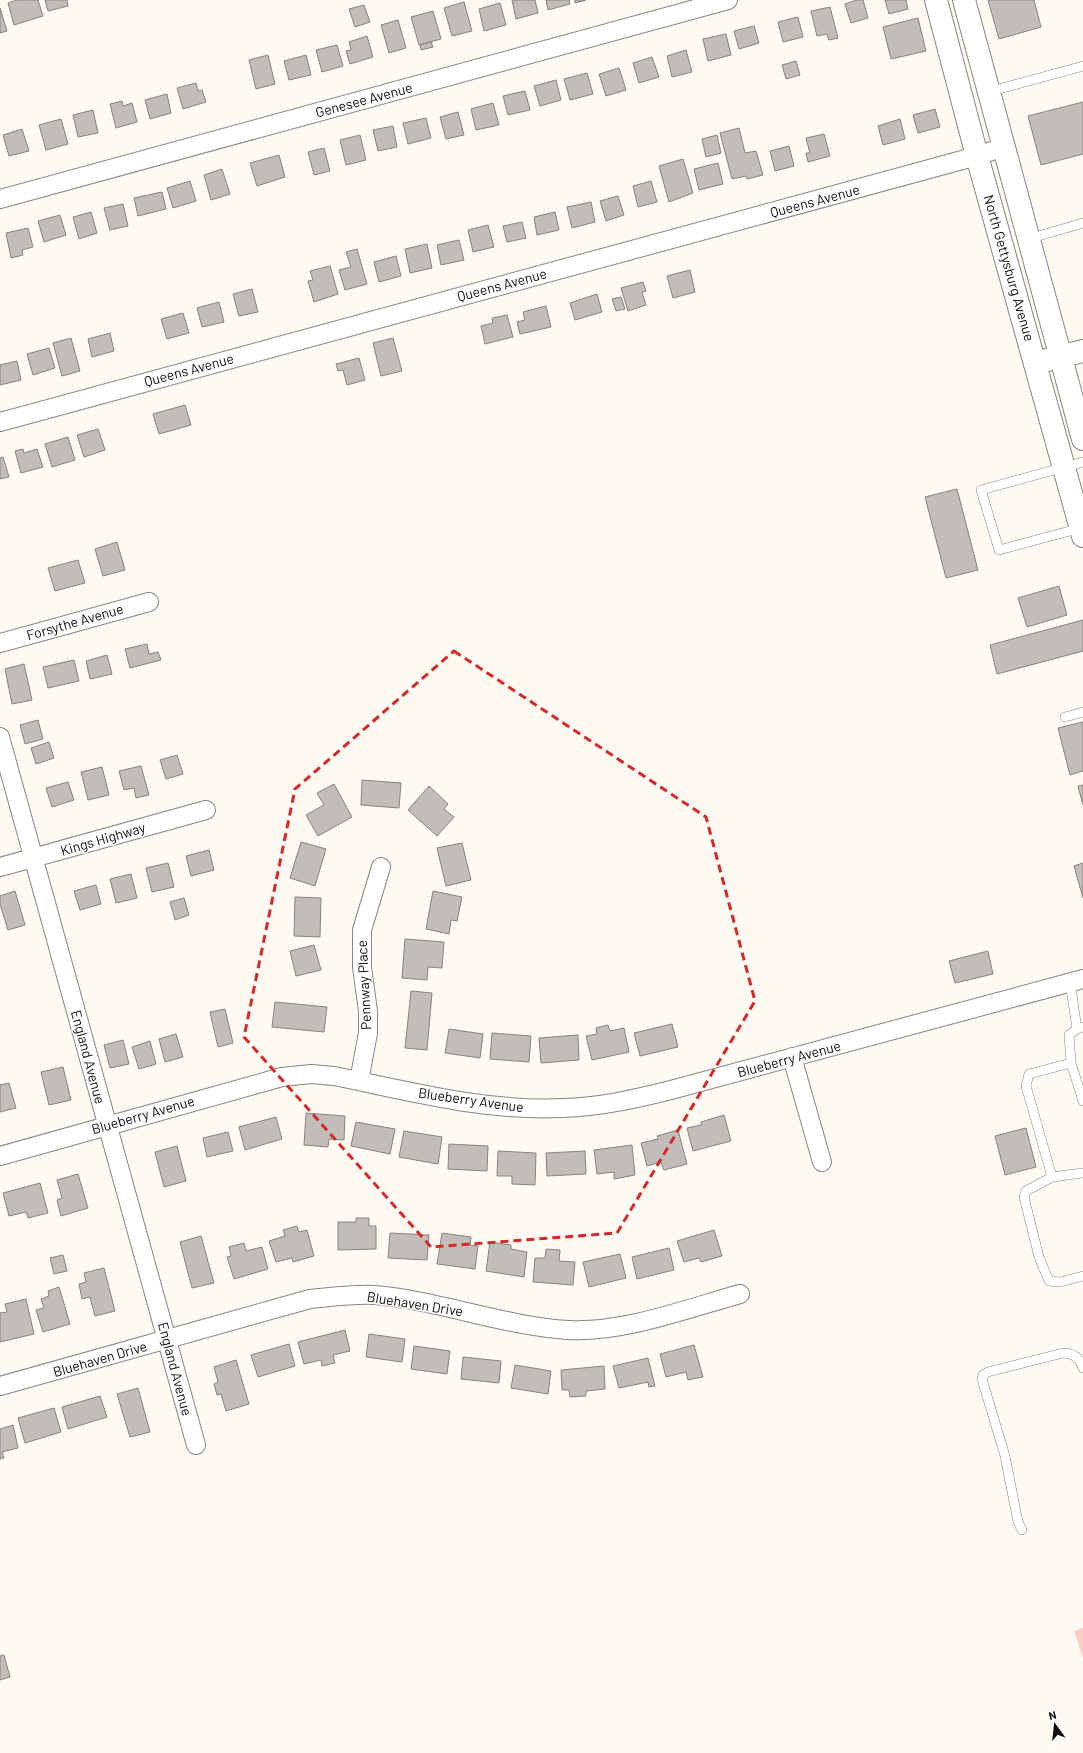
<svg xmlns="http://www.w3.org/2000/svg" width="1083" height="1753" font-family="Barlow,sans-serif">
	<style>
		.green { fill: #fad0c6 }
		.building { fill: #c3bdb9; stroke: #87827e }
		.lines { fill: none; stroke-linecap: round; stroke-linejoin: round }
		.service-casing { stroke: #898681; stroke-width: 10 }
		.minor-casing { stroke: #898681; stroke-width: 20 }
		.tertiary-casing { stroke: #898681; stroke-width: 24 }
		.secondary-casing { stroke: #898681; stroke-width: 24 }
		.service { stroke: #fff; stroke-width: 9 }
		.minor { stroke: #fff; stroke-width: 18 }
		.tertiary { stroke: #fff; stroke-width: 22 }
		.secondary { stroke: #fff; stroke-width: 22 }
		.marked { fill: none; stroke: #d62828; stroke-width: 3; stroke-dasharray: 8 5; stroke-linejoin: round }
		.labels { text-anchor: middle; stroke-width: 3; stroke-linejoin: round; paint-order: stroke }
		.street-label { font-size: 14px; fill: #0f0e0c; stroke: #fff }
	</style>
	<rect width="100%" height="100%" fill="#fdfaf4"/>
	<!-- green -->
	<path class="green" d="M1083,1628V1658L1074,1631Z"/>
	<!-- building -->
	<path class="building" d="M17,0H38L43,16L14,25L8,3Z
		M45,0H67L68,6L48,11Z
		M512,0H535L538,13L516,19Z
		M546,0H569L570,4L548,10Z
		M575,0H586L575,3Z
		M857,0H863L868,18L851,23L845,4Z
		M885,0H906L908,9L889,14Z
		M988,0H1034L1041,27L999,39Z
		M464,2L472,31L452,36L444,8Z
		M500,3L506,25L484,31L479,9Z
		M364,5L370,22L355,27L349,9Z
		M830,7L838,38L829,40L827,34L817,36L811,11Z
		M0,8L7,31L0,33Z
		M433,11L441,39L419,45L411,17Z
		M798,17L803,37L783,42L778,22Z
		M918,18L926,51L891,59L883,27Z
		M398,20L406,48L389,53L381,25Z
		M754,26L759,43L739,49L734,31Z
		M726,34L731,55L708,61L703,39Z
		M367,36L373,57L350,64L346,51L351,50L349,42Z
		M431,42L433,47L421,50L420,45Z
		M337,45L343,66L322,72L316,50Z
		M686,50L692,72L672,77L667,56Z
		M268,55L275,84L256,89L249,60Z
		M306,55L311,75L289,80L284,61Z
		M652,57L659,77L639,83L633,63Z
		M796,61L800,75L786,79L782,65Z
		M619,68L626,90L606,96L599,74Z
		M587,73L593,94L570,100L564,79Z
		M556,80L561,100L540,106L534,86Z
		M196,83L198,91L202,90L206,102L183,109L177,88Z
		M525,91L530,110L508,115L503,96Z
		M167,94L171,113L150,119L145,100Z
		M122,101L123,106L132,103L137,122L116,128L110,104Z
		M1083,102V154L1041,165L1028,116Z
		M493,103L499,125L476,130L471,109Z
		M935,109L940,127L918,133L913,115Z
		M93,110L98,133L78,137L73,115Z
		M458,112L464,135L446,139L440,117Z
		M426,118L431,138L408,144L403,123Z
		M61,119L68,144L46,150L39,125Z
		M900,119L905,139L883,145L878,126Z
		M393,126L397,147L378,151L373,130Z
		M739,128L745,153L756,151L763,175L747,179L746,176L732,179L720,133Z
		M22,129L29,151L9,156L3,135Z
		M824,134L830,156L808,162L806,153H810L806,138Z
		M360,135L366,160L346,165L340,140Z
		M717,135L721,153L706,157L702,139Z
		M789,146L794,166L775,171L770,151Z
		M324,148L330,171L314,175L308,152Z
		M279,155L285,177L257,186L250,163Z
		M683,159L693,193L669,202L659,166Z
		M718,163L723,184L699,190L694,169Z
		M222,169L230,194L211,200L204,175Z
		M190,181L196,201L173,208L167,188Z
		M651,181L657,202L638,207L633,186Z
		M162,192L166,209L138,216L134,198Z
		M618,196L624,215L606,221L600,201Z
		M591,202L595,222L572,228L567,207Z
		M123,204L128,226L110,230L104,208Z
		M91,212L97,233L79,239L73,217Z
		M555,212L559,230L537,235L534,217Z
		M60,215L66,235L44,242L38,221Z
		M522,222L526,238L507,242L503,226Z
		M488,225L494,247L473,252L468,230Z
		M28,228L33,247L22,250L23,255L11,258L6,233Z
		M459,240L464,260L441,265L437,245Z
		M427,244L432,268L410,273L405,249Z
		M357,249L367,284L345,290L339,270L351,267L346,252Z
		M396,256L401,276L379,282L374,262Z
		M330,266L338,294L314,302L308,281L313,280L310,271Z
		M690,270L695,292L673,298L667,276Z
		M643,282L646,291L642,292L646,305L628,311L621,288Z
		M252,289L258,312L239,316L233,294Z
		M597,294L602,312L575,320L570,303Z
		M621,297L625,309L616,311L612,299Z
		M219,302L224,322L202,327L197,308Z
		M546,306L551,327L520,334L517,322L525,320L523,312Z
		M183,313L189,333L167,339L161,319Z
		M507,315L513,337L485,344L481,326L493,323L492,318Z
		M110,333L114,351L92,357L88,339Z
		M71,338L80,371L62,376L53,343Z
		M393,338L402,371L381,376L373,343Z
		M49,348L55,368L33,375L27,354Z
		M359,358L365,380L347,385L343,370L338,371L336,364Z
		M17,361L21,380L0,385V365Z
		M185,405L191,425L159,434L153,414Z
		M98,429L105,450L84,457L77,435Z
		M68,437L75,460L52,467L45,444Z
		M23,449L24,453L37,449L43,467L21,473L15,451Z
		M3,457L9,477L0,479V458Z
		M957,489L978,570L946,578L925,497Z
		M117,542L125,570L103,576L95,549Z
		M78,560L85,583L55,591L48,568Z
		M1059,586L1067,615L1027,627L1018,598Z
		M1083,620V651L997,674L990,645Z
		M147,644L149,654L158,652L161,660L130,668L125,649Z
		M107,655L112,674L90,679L86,661Z
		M74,660L79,681L48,688L43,667Z
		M24,664L32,700L12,704L5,669Z
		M38,720L43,739L25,744L20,725Z
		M1083,722V771L1070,775L1058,728Z
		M49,742L54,758L36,764L31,748Z
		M177,755L183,774L166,779L160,760Z
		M141,766L149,795L136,798L134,788L124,790L119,771Z
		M102,767L109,795L88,800L81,772Z
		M362,780L401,783L399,808L361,805Z
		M68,782L74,800L52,807L46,788Z
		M334,784L352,817L318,836L306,815L324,805L317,793Z
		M1083,785V805L1078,786Z
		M429,786L448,804L444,809L454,817L437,836L408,810Z
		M301,842L326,849L315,886L290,878Z
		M462,843L471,880L446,886L437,848Z
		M209,850L214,870L191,876L186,856Z
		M168,863L174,887L152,892L146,868Z
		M1083,863V898L1074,866Z
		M131,874L137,898L116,903L110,879Z
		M96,885L101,904L80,910L74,891Z
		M15,891L25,925L8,930L0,904V896Z
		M433,891L462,897L457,921L451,920L449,934L426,929Z
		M295,897L321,898L320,937L294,936Z
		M184,898L189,915L175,920L170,902Z
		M405,939L444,942L442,968L428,967L427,980L402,978Z
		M314,945L321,970L296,976L290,951Z
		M988,951L993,974L955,983L949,961Z
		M411,991L432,993L427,1050L405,1048Z
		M275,1002L327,1007L324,1032L272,1027Z
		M225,1009L233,1043L218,1047L210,1012Z
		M672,1024L678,1047L640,1056L634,1033Z
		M608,1025L610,1031L624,1028L629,1052L592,1060L586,1036L597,1034L596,1028Z
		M449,1029L483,1034L480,1058L445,1053Z
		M492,1033L531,1036L529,1062L490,1059Z
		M176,1034L183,1057L165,1062L159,1039Z
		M578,1035L579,1060L541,1063L539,1038Z
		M123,1040L129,1064L110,1068L104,1045Z
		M150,1041L156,1064L139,1069L132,1047Z
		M63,1067L71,1100L49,1105L41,1072Z
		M9,1083L16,1108L0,1112V1085Z
		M306,1113L345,1116L344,1140L329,1139L328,1147L304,1145Z
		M724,1115L731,1141L693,1151L687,1128L701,1125V1122Z
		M276,1117L282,1139L245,1150L239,1127Z
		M356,1122L395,1129L390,1154L351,1146Z
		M1026,1128L1036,1167L1005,1175L995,1136Z
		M678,1130L687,1164L664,1170L661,1162L647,1166L641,1143L658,1139L657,1136Z
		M404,1131L442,1137L438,1164L399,1157Z
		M228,1132L233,1151L207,1157L203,1138Z
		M449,1144L488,1146L487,1171L448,1169Z
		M632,1145L635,1175L614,1179V1172L597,1174L594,1150Z
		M177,1146L186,1181L164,1187L155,1152Z
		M498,1151L536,1153L535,1185L512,1184V1176H497Z
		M585,1151L586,1174L547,1176L546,1153Z
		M78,1174L88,1208L61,1216L57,1200L62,1198L57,1180Z
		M40,1183L48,1213L28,1218L26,1212L9,1216L3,1193Z
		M356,1218H369V1226H376V1249L338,1250V1222H356Z
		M297,1226L299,1232L307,1230L314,1256L293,1262L292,1258L276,1262L269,1241L285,1236L283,1230Z
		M714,1230L722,1256L701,1262L699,1258L684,1262L677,1241Z
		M390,1233L429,1235L427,1260L388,1258Z
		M442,1233L471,1237L470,1245L478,1246L475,1269L437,1264Z
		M201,1236L214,1283L192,1288L180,1242Z
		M490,1242L511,1245V1249L527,1252L524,1277L486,1271Z
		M244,1243L246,1251L262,1247L268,1269L234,1279L227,1257L231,1256L229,1247Z
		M669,1248L674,1270L637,1279L632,1257Z
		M546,1249L560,1250L559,1261L575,1262L573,1285L533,1282L535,1258H545Z
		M620,1254L626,1278L589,1287L583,1262Z
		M63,1255L67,1271L54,1274L50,1258Z
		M104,1268L115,1311L95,1316L90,1297L82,1299L79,1284L86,1282L84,1273Z
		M59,1287L70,1324L43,1332L36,1310L44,1308L41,1299L49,1296L48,1291Z
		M26,1299L34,1334L0,1342V1313L7,1312L5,1304Z
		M345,1330L350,1351L333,1355L335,1363L322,1366L321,1360L304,1364L298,1342Z
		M369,1334L405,1339L402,1362L366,1357Z
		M289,1344L295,1366L258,1377L251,1355Z
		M694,1345L703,1377L688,1380L686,1372L666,1377L660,1354Z
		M414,1346L450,1351L447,1374L411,1369Z
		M463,1357L501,1361L499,1383L461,1379Z
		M648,1358L655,1386L649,1387L648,1382L619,1388L613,1366Z
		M236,1360L249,1404L226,1411L221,1394L217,1395L214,1384L218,1382L214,1367Z
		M515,1365L551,1371L548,1394L511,1388Z
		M604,1366L605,1389L586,1391V1396L570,1397L569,1390H562L561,1370Z
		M138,1388L150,1432L130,1437L117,1394Z
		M100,1396L107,1417L68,1429L62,1407Z
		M54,1408L61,1432L25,1443L18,1418Z
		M13,1425L18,1448L2,1452L4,1458L0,1459V1429Z
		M4,1655L10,1677L0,1680V1656Z"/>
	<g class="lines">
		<!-- service casing -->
		<g class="service-casing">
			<path id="service" d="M988,92L1083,66
				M1028,239L1083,223
				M1081,528L999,550L981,490L1083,462
				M1065,717L1083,712
				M1070,982L1077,1029
				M1083,1027L1077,1029L1069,1035L1071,1063L1083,1101
				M1083,1173L1052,1177L1026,1191L1024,1197L1039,1257L1049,1281L1060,1282L1083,1276
				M1052,1177L1026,1086L1029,1074L1071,1063
				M1022,1530L1018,1522L1005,1456L982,1379L983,1375L988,1372L1063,1353C1073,1353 1080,1358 1083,1368"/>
		</g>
		<!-- minor casing -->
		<g class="minor-casing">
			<path id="minor" d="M0,199L728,0
				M0,422L977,156L1004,147
				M0,643L149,602
				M0,737L196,1445
				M0,867L206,810
				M792,1057L822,1162
				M359,1081L368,1033V1011L362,967V930L381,867
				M0,1156L282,1077L311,1074L334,1076C409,1091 486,1112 563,1108C600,1107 635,1099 671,1090L1083,979
				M0,1386L310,1299C332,1297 352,1294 374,1295C438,1300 503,1326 568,1330C623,1333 686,1309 740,1294"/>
		</g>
		<!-- tertiary casing -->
		<g class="tertiary-casing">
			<path id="tertiary" d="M1035,363L1083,351"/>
		</g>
		<!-- secondary casing -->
		<g class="secondary-casing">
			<path id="secondary" d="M936,0L977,156L1083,536
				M964,0L1083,439"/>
		</g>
		<!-- service -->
		<use href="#service" class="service"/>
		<!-- minor -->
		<use href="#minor" class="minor"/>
		<!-- tertiary -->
		<use href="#tertiary" class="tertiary"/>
		<!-- secondary -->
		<use href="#secondary" class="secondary"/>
	</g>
	<!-- marked area -->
	<path class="marked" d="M454,651L706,817L755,1001L617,1233L431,1247L244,1037L295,789Z"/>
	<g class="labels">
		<!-- street labels -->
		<g class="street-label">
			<text transform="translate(364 100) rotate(-15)" y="5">Genesee Avenue</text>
			<text transform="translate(815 201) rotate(-15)" y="5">Queens Avenue</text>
			<text transform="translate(1009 268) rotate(74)" y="5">North Gettysburg Avenue</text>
			<text transform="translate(502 285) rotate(-15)" y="5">Queens Avenue</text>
			<text transform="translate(189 370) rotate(-15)" y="5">Queens Avenue</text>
			<text transform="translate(75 622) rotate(-16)" y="5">Forsythe Avenue</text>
			<text transform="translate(103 839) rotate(-16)" y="5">Kings Highway</text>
			<text transform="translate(364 985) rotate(-93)" y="5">Pennway Place</text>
			<text transform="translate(88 1057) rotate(75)" y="5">England Avenue</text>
			<text transform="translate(789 1059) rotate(-15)" y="5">Blueberry Avenue</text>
			<text transform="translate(471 1100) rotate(8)" y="5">Blueberry Avenue</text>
			<text transform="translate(143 1115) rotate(-16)" y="5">Blueberry Avenue</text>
			<text transform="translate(415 1304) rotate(9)" y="5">Bluehaven Drive</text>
			<text transform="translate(100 1359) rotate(-16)" y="5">Bluehaven Drive</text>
			<text transform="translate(175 1369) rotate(75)" y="5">England Avenue</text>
		</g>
	</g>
	<!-- north arrow -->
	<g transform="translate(1055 1725) rotate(345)" stroke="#ffffff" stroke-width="3" paint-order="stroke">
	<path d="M0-3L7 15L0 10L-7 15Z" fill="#0f0e0c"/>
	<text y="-6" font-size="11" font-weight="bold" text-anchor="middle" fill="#0f0e0c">N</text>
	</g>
</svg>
